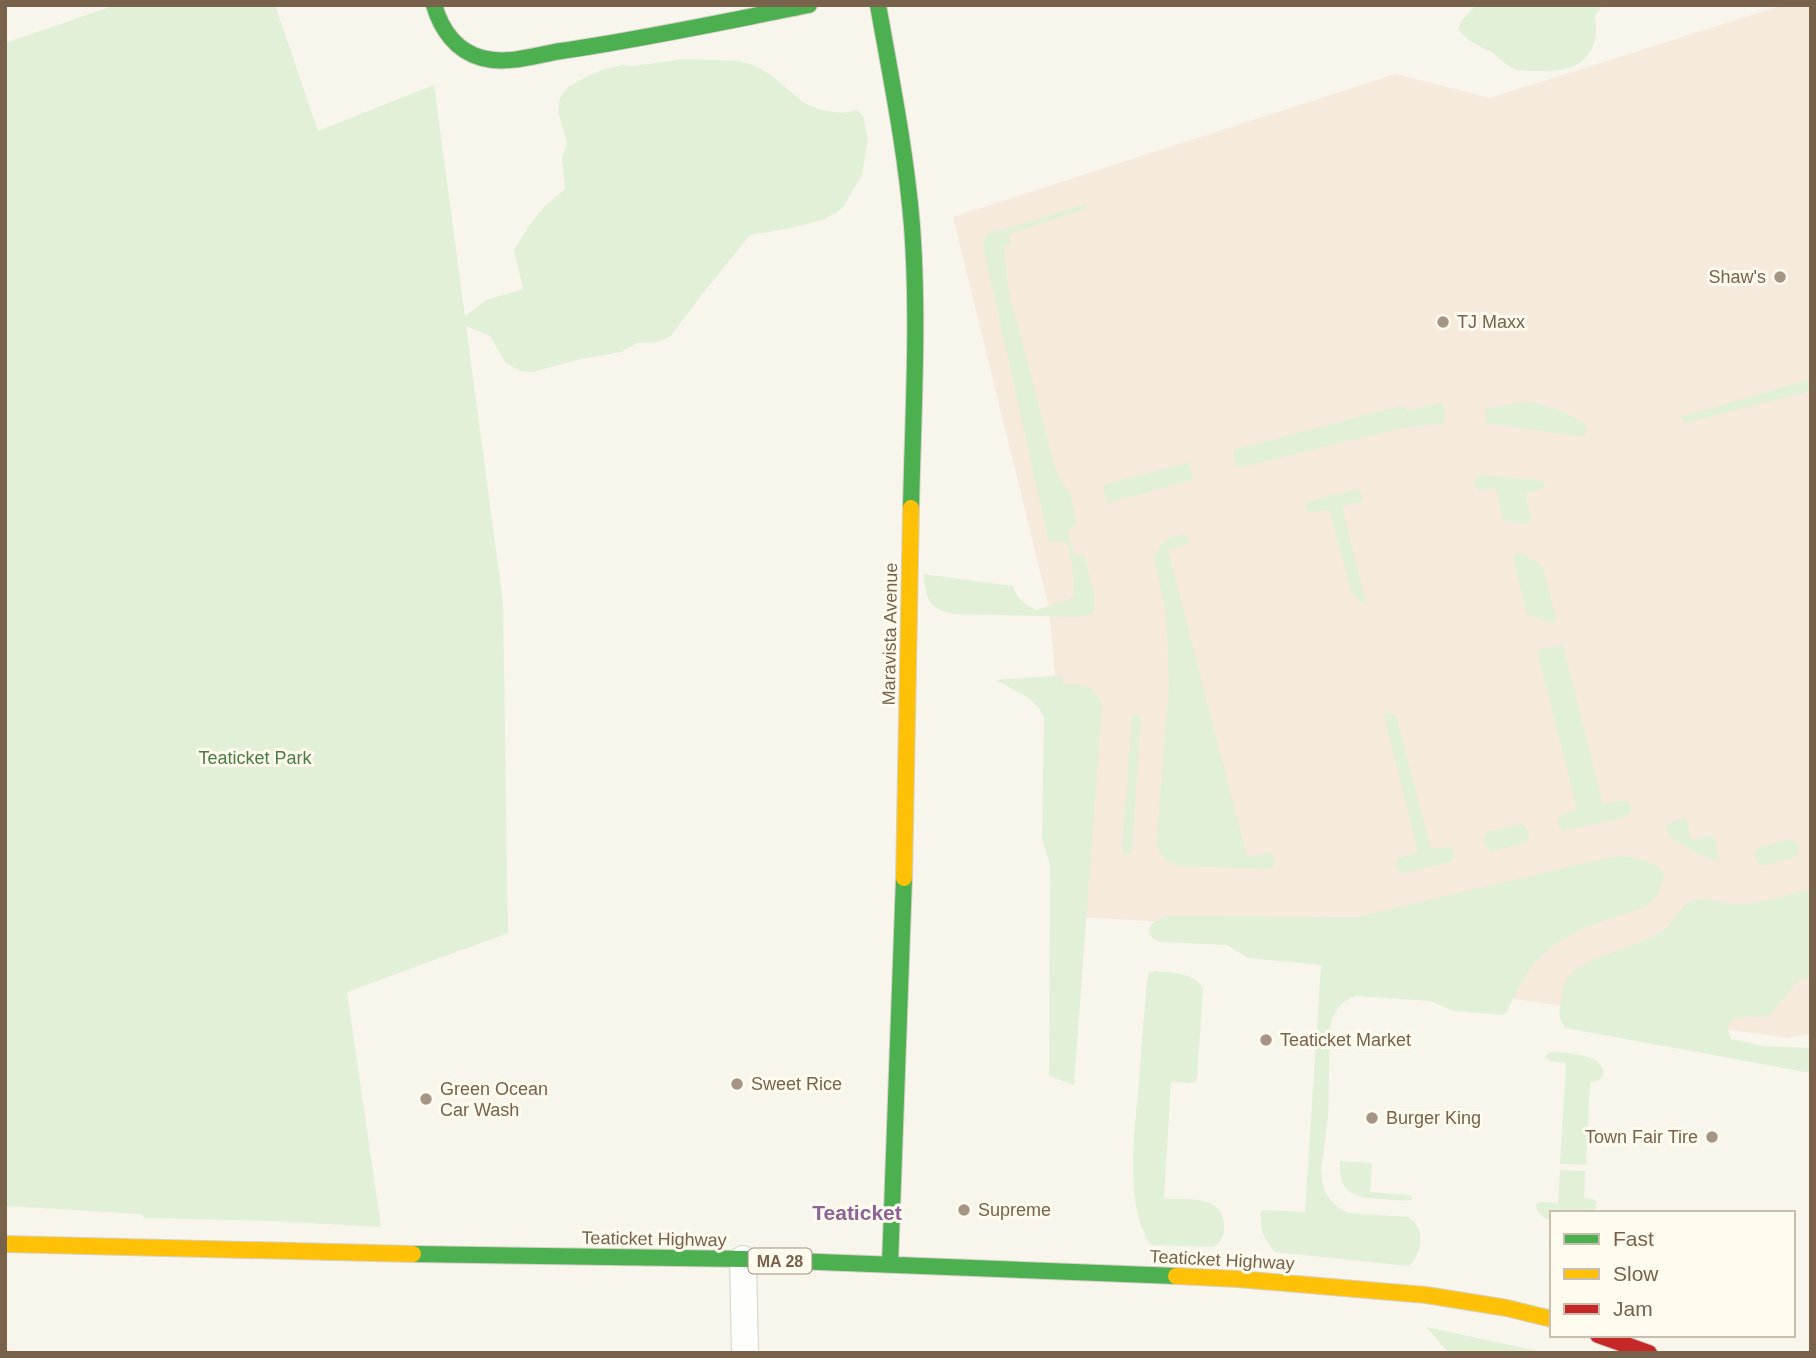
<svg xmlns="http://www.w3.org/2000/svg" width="1816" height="1358" font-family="Helvetica,sans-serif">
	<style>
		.commercial { fill: #f6eadd }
		.green { fill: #e1f0d7 }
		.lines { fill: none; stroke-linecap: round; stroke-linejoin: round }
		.street-casing { stroke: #d7d2cb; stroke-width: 28 }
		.fast-casing { stroke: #d6d1c7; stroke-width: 18 }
		.slow-casing { stroke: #d6d1c7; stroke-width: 18 }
		.jam-casing { stroke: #d6d1c7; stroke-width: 18 }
		.street { stroke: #fefefc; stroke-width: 26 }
		.fast { stroke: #4caf50; stroke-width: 16 }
		.slow { stroke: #ffc107; stroke-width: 16 }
		.jam { stroke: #c62828; stroke-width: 16 }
		.poi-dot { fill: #a59584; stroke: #fffbef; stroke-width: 2.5 }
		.labels { text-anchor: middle; stroke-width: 6; stroke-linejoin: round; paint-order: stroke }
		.shield { fill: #fffbef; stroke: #a0907c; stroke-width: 2 }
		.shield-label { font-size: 16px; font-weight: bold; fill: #78624b }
		.poi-label { font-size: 18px; fill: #78624b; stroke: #fffbef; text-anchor: start }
		.street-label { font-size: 18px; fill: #78624b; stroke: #fffbef }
		.park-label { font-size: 18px; fill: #4a7e42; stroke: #fffbef }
		.quarter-label { font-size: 21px; font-weight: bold; fill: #8c6394; stroke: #fffbef }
	</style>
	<rect width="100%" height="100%" fill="#f8f5ed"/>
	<!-- commercial -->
	<path class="commercial" d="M1783,5H1811V1034L1788,1038L1514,999L1353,986L1327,931L1077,917L1049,608L953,217L1395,74L1490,98Z"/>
	<!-- green -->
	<path class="green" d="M116,5H275L318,131L434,85L465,316L486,300L523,289L514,250L531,223L544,207L565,189L562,158L567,143L558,112L560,98L567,88L586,77L604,69L622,65L634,66L684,59L739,61L753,65L771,75L804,103L821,110L842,113L857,110L863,116L868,139L862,175L843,207L836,213L822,220L791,228L750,235L700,297L671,336L657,342L637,343L621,352L576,360L533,372L520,371L505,362L490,336L466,326L503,602L508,933L347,992L381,1227L272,1221L145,1218L140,1214L5,1206V43Z
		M1476,5H1603L1595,16C1601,56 1578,73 1540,71C1530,71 1521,72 1512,68C1504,64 1498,56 1490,51C1486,49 1480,47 1475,44C1469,41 1464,35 1458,30L1462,20Z
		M1086,204V209L1012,233L1009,236L1011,244L1004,247L1008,288L1055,467L1059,478L1070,493L1077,523L1076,526L1070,528L1068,531L1073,552L1076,555H1084L1095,596L1094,612L1087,615L1078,617L954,614C927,609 927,599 923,574L1013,586C1016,598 1025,604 1036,610L1068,600L1074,595C1075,586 1072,550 1066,544C1062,540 1055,542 1049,542L983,246L984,238L989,232L1007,228Z
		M1811,379V391L1686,423L1680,417Z
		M1442,402L1445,411L1444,424L1401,428L1242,467H1237L1236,465L1233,450L1404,405L1407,411Z
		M1524,402C1538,401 1572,414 1583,423C1587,427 1586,428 1587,433L1583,436H1577L1485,423L1486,408Z
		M1189,462L1193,477L1189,481L1107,503L1103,485Z
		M1482,475L1540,480L1546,485L1542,489L1525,493L1532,522L1523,524L1503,520L1496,488L1479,491L1475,487L1474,479Z
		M1358,489L1362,494V501L1342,507L1367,606C1358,603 1359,597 1352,594L1329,510L1309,513L1305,508L1306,503L1310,501Z
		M1184,534L1189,539L1188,544L1168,550L1247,857L1272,852L1275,865L1270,869L1178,866C1161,859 1157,852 1157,834L1169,687L1166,612L1154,558C1161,542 1167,538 1184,534Z
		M1523,553L1543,567L1557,622L1550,623L1527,614L1513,557L1514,555Z
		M1562,644L1563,645L1603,804L1627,800L1632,808L1630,814L1623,818L1563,831L1558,825V819L1564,814L1577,809L1537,651Z
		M1063,675V684C1084,683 1095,685 1102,706L1074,1085L1049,1076L1050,865L1042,839L1044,718C1037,698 1013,690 996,680Z
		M1383,711L1396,715L1431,849L1450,846L1455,853L1453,859L1450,862L1405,873H1402L1396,868L1397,859L1418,852Z
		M1138,714L1141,719L1132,849L1130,854H1125L1122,849L1132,717Z
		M1686,818L1691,840L1711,836L1715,837L1719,862C1706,858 1672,843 1666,830L1668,824L1672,821Z
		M1518,824H1522C1529,829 1531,836 1526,843L1497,850L1492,851L1486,847L1483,839L1488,832Z
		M1788,840H1793C1799,845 1800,850 1796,857L1765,865H1761L1755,859V853L1758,847Z
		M1619,856C1631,856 1661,862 1664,875C1664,879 1662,883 1661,886C1657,896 1652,902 1643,908C1604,921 1562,931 1534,964C1524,976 1517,992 1509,1006L1507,1012L1503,1015L1454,1011L1430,1001L1356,996C1341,1001 1333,1011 1330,1027L1328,1117L1321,1170L1323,1186L1326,1194L1336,1206L1348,1213L1408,1217C1426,1228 1423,1251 1409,1266L1275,1252C1263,1240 1260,1228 1261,1211L1263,1210L1305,1212L1321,965L1248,958L1227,945L1160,942C1139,933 1151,921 1166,916L1357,917L1589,862Z
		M1811,889V978L1799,980L1769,1016L1737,1018L1727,1026L1731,1039L1763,1046L1811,1048V1073L1565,1028C1558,1018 1559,1010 1562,998C1563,991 1564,983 1568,977C1582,957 1643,946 1664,930C1676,921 1679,904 1694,900C1707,896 1723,904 1737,904C1761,904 1787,895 1811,889Z
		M1155,971C1171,973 1194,972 1203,988L1197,1079L1195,1081L1190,1083L1171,1082L1164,1198C1186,1201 1220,1193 1224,1223C1225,1233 1222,1241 1214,1247L1151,1245C1123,1204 1135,1129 1139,1082C1141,1048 1144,1015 1147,981L1149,973Z
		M1550,1052C1563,1053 1606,1053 1603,1074C1602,1081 1596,1081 1590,1082L1586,1165L1560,1164L1566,1063L1550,1061L1545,1056Z
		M1340,1161L1372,1163L1370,1192L1410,1195L1412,1198L1411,1200C1402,1201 1392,1200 1383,1199C1354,1198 1338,1194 1340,1161Z
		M1560,1170L1585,1171L1584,1198L1593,1199L1597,1202L1595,1209L1590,1213H1552V1221C1543,1218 1536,1213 1536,1204L1540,1202L1558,1203Z
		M1426,1327L1547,1353H1449Z"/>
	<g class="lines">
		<!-- street casing -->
		<g class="street-casing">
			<path id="street" d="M743,1259L745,1353"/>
		</g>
		<!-- fast casing -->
		<g class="fast-casing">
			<path id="fast" d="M434,5C441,29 456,51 482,58C508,65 536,55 561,51C644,39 727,21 809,5
				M878,5C891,78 906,152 912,226C919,320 913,415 911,508
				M413,1254L743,1259L1176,1276
				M890,1265L904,878"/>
		</g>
		<!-- slow casing -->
		<g class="slow-casing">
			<path id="slow" d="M904,878L911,508
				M5,1244L413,1254
				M1176,1276L1238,1279L1426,1295L1507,1308L1552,1319"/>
		</g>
		<!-- jam casing -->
		<g class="jam-casing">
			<path id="jam" d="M1598,1335L1649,1353"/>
		</g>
		<!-- street -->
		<use href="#street" class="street"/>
		<!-- fast -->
		<use href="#fast" class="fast"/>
		<!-- slow -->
		<use href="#slow" class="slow"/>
		<!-- jam -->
		<use href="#jam" class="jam"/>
	</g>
	<!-- markers -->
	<g class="poi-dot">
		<circle cx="1780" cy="277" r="7"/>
		<circle cx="1443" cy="322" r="7"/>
		<circle cx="1266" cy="1040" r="7"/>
		<circle cx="737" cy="1084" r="7"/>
		<circle cx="426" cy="1099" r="7"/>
		<circle cx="1372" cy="1118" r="7"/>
		<circle cx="1712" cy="1137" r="7"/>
		<circle cx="964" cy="1210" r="7"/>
	</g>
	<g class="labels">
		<!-- shield labels -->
		<rect class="shield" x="748.5" y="1248.5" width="63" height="25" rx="5"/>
		<g class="shield-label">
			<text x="780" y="1267">MA 28</text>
		</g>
		<!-- poi labels -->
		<g class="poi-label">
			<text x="1766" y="283" text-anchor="end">Shaw's</text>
			<text x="1457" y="328">TJ Maxx</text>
			<text x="1280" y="1046">Teaticket Market</text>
			<text x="751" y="1090">Sweet Rice</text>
			<text x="440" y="1095">Green Ocean<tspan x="440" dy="21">Car Wash</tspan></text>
			<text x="1386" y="1124">Burger King</text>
			<text x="1698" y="1143" text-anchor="end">Town Fair Tire</text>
			<text x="978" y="1216">Supreme</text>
		</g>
		<!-- street labels -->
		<g class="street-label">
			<text transform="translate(890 634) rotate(-89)" y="6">Maravista Avenue</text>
			<text transform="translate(654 1239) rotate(1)" y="6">Teaticket Highway</text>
			<text transform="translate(1222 1260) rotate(3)" y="6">Teaticket Highway</text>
		</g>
		<!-- park labels -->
		<g class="park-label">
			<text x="255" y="764">Teaticket Park</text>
		</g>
		<!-- quarter labels -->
		<g class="quarter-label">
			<text x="857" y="1220">Teaticket</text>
		</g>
	</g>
	<!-- border -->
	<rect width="1816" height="1358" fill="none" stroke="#78624b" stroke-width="14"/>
	<!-- legend -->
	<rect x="1550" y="1211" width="245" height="126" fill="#fffbef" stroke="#c9bead" stroke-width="2"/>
	<rect x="1564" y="1234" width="35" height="10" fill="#4caf50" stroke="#c9bead" stroke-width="2"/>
	<text x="1613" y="1246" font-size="21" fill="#78624b">Fast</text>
	<rect x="1564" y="1269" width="35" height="10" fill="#ffc107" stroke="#c9bead" stroke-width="2"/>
	<text x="1613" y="1281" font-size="21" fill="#78624b">Slow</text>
	<rect x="1564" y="1304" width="35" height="10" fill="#c62828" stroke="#c9bead" stroke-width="2"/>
	<text x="1613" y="1316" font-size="21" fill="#78624b">Jam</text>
</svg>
